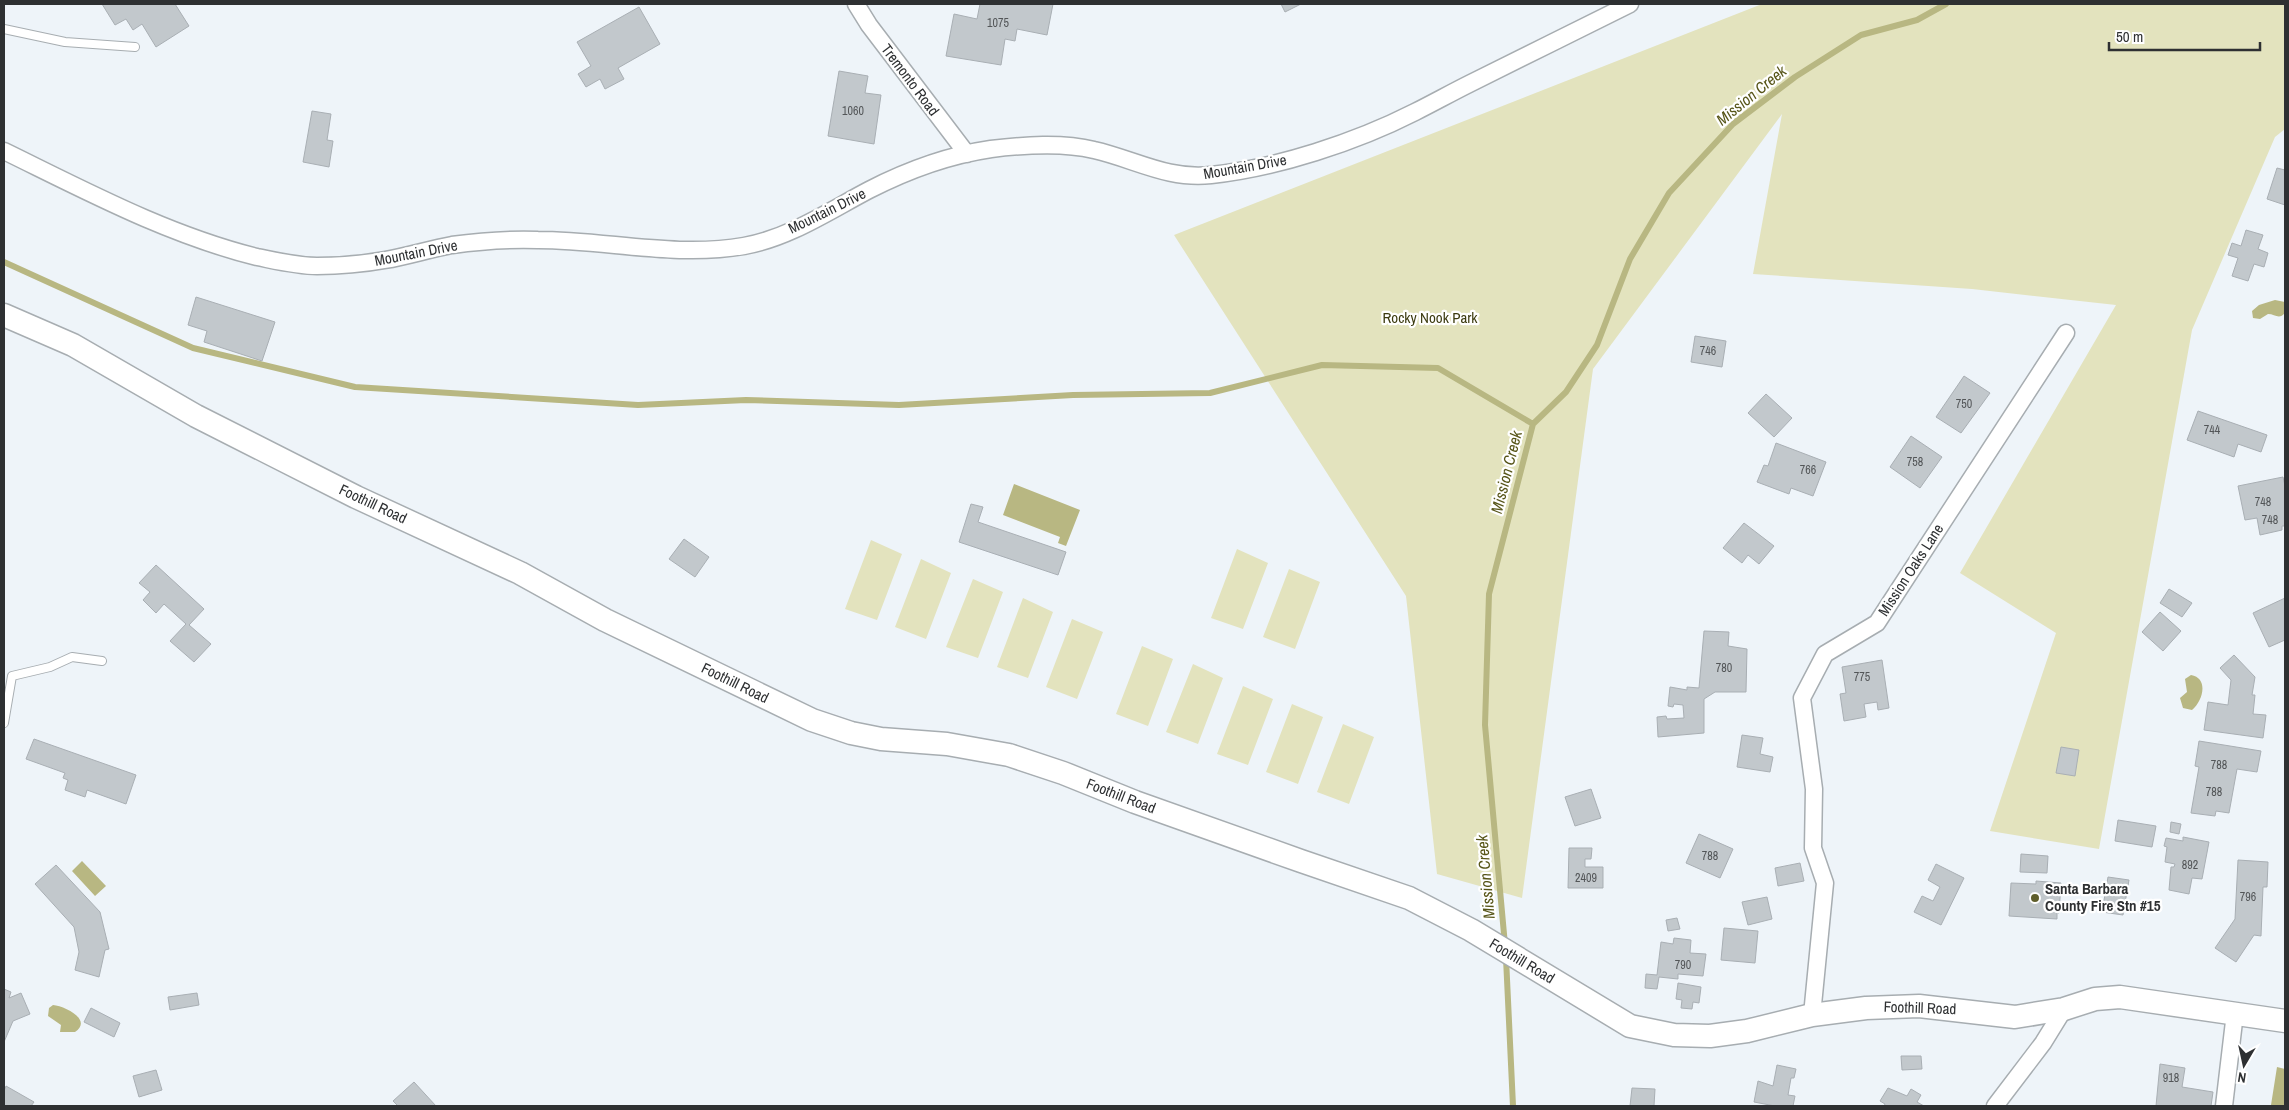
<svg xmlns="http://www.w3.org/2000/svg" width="2289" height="1110" font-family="'Archivo Narrow',sans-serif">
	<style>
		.green { fill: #e3e3be }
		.water { fill: #b8b782 }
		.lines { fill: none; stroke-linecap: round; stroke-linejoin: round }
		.stream { stroke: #b8b782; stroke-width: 6 }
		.building { fill: #c2c8cc; stroke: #a9afb4 }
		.service-casing { stroke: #a7adb1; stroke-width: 10 }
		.minor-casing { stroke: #a7adb1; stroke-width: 19 }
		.secondary-casing { stroke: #a7adb1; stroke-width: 25 }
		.service { stroke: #fff; stroke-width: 8 }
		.minor { stroke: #fff; stroke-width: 16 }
		.secondary { stroke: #fff; stroke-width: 22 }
		.poi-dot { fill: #5f5e2b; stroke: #fff; stroke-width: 2 }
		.labels { text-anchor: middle; stroke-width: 4.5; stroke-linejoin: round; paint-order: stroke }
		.number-label { font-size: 12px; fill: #535658 }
		.street-label { font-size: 15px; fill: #2e3032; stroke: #fff }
		.park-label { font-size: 15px; fill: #3b3a0f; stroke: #fff }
		.poi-label { font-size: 15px; font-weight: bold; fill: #2e3032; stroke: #fff; text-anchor: start }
		.water-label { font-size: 16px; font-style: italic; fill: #575518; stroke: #fff }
	</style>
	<rect width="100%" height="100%" fill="#eef4f9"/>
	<!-- green -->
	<path class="green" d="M1762,4H2285V129L2275,137L2192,330L2099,849L1990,831L2056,633L1960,573L2116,305L1972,289L1753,274L1782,114L1593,369L1522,898L1437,874L1406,596L1174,235Z
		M871,540L902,554L877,620L845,609Z
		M1237,549L1268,563L1243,629L1211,618Z
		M921,559L951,573L926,639L895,627Z
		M1289,569L1320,582L1295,649L1263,637Z
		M973,579L1003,592L978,658L946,647Z
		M1023,598L1053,612L1028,678L997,667Z
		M1072,619L1103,632L1077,699L1046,687Z
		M1142,646L1173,659L1148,726L1116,714Z
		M1193,664L1223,678L1198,744L1166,732Z
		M1243,686L1273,699L1248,765L1217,754Z
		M1292,704L1323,717L1298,784L1266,772Z
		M1343,724L1374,737L1349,804L1317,792Z"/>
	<!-- water -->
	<path class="water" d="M2275,300L2285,302V313C2279,320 2275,314 2268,314L2260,319L2253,318L2252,311L2259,305Z
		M1014,484L1080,510L1066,546L1058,543L1060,537L1003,515Z
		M2191,675C2209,678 2203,701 2192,710L2183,708L2180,698L2187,692L2185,679Z
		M82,861L106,886L95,896L72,871Z
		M53,1005C65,1006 93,1020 75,1032H60L61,1025L48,1016L49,1008Z
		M2277,1067L2285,1069V1106L2271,1105Z"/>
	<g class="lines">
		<!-- stream -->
		<path class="stream" d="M4,262L193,348L355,387L638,405L746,400L899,405L1073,395L1210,393L1322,365L1438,368L1533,424
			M1505,945L1485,725L1489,594L1533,424L1566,392L1597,345L1630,259L1669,193L1733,124L1795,77L1861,35L1917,20L1946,4
			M1506,958L1513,1106"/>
	</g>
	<!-- building -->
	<path class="building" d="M102,4H175L189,26L156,47L142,24L133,30L126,19L115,25Z
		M980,4H1053L1047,35L1017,29L1015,41L1005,39L1001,65L946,56L954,14L977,19Z
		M1281,4H1301L1285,12Z
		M639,7L660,44L618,68L624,79L605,89L600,79L586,87L578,74L591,66L577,42Z
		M839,71L868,76L865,93L881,95L874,144L828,136Z
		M312,111L331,114L327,140L333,141L329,167L303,162Z
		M2277,168L2285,170V205L2267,199Z
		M2246,230L2263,235L2258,249L2268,253L2264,267L2254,264L2248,281L2232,276L2238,258L2228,255L2232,243L2241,246Z
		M196,297L275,322L262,361L204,342L207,331L188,325Z
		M1695,336L1726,341L1722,367L1691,362Z
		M1964,376L1990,393L1961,433L1936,417Z
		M1766,394L1792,418L1774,437L1748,413Z
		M2198,411L2267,435L2261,452L2238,444L2234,457L2187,440Z
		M1911,436L1942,457L1920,488L1890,467Z
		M1776,443L1826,462L1813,496L1791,488L1789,494L1757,482L1764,465L1768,466Z
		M2283,477L2285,486V526H2282V530L2260,535L2257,518L2245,520L2238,486Z
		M971,504L983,507L978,522L1066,552L1058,575L959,542Z
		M1744,523L1774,546L1759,564L1748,555L1742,563L1723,548Z
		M684,539L709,557L695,577L669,559Z
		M156,565L204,609L189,625L211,644L194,662L170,641L186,624L164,604L156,613L143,600L150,592L139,583Z
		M2169,589L2192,603L2182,617L2160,603Z
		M2285,598V640L2269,647L2253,613Z
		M2160,612L2181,631L2163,651L2142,632Z
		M1704,631L1729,632L1728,646L1747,649L1746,692H1715L1704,699V733L1658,737L1657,717L1666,716L1667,719L1684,718L1683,705L1674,704L1673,707L1668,706L1670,687L1687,690V687L1699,688Z
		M2234,655L2255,677L2252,695H2255L2253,714L2266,715L2263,738L2204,730L2208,702L2228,705L2231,680L2220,668Z
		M1882,660L1889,708L1878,710L1877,702L1864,704L1866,717L1844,721L1840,694L1846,693L1842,667Z
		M1742,735L1763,738L1760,754L1773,757L1770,772L1737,767Z
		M34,739L136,775L126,804L87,790L85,797L65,790L68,780L63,778L65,773L26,759Z
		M2199,741L2261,751L2257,772L2237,769L2229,813L2216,811L2215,816L2191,813L2199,767L2195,766Z
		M2061,747L2079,750L2075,776L2056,773Z
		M1591,789L1601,818L1575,826L1565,797Z
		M2118,820L2156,826L2152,847L2115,841Z
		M2171,822L2181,824L2179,834L2170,832Z
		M1699,834L1733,849L1720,878L1686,863Z
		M2183,837L2209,842L2202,879L2192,878L2189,894L2169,890L2171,867H2174L2175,864L2165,862L2167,847L2164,846L2166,838L2183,841Z
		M1569,848H1592L1591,859H1585V867H1603V888H1568Z
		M2021,854L2048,856L2047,873L2020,872Z
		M2238,860L2268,862L2267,887H2263L2261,936L2254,935L2236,962L2215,948L2235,919Z
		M1800,863L1804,881L1778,886L1775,868Z
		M1936,864L1964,878L1941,925L1914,912L1922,896L1933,901L1940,887L1928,880Z
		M56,865L100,912L109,949L105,950L99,977L75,970L79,952L74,927L35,884Z
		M2108,877L2129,880L2123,915L2102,912Z
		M2036,881L2061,883L2059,913H2057V919L2009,916L2011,883L2036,884Z
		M1767,897L1772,919L1748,925L1742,902Z
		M1677,918L1680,929L1668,931L1666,920Z
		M1724,928L1758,931L1755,963L1721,960Z
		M1674,938L1691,940L1690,953L1706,954L1703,976L1678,974V979L1659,977L1657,989L1645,988L1646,974L1657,975L1661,942L1673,944Z
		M1678,983L1701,987L1699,1003L1693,1002L1692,1009L1681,1008L1682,1000L1676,999Z
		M4,989L11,992L9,998L21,993L30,1014L13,1021L4,1042Z
		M197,993L199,1005L170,1010L168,997Z
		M91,1008L120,1023L114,1037L84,1022Z
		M1901,1056H1921L1922,1069L1902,1070Z
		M2160,1064L2185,1068L2182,1087L2213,1092L2211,1106H2156Z
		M1777,1065L1796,1069L1794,1078H1791L1788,1095L1795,1096L1793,1106H1775L1754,1102L1758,1081L1773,1086Z
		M156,1070L162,1090L139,1097L133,1076Z
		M414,1082L436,1106H398L393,1101Z
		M6,1086L34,1102L31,1106H4V1091Z
		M1632,1088L1655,1089L1654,1106H1630Z
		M1888,1088L1907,1096L1911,1089L1921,1095L1917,1102L1924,1106H1884L1885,1104L1880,1101Z"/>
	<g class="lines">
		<!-- service casing -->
		<g class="service-casing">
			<path id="service" d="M4,29L65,42L135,47
				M4,723L12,676L50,667L72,657L102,661"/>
		</g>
		<!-- minor casing -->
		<g class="minor-casing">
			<path id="minor" d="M856,4L869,25L967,154
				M4,151C86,191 168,235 257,257C277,261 297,266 317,266C339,266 363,264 385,260C408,256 430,249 452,245C481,241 509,239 538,240C606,240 676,258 744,246C789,238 829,211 869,190C906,171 950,155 991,149C1024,145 1062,142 1094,150C1134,159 1168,180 1211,175C1277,168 1356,142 1415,112C1433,103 1451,93 1469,84C1523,57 1576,31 1630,4
				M1812,1015L1825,883L1813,848L1814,789L1802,698L1825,654L1877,623L2066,333
				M1995,1106L2043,1043L2064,1009
				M2224,1106L2235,1013"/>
		</g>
		<!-- secondary casing -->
		<g class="secondary-casing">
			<path id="secondary" d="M4,315L73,345L196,416L356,497L520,573L605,620L812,720L851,733L881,739L947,744L1009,755L1063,773L1135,802L1301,861L1409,898L1471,930L1630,1026L1674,1035L1710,1036L1747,1031L1812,1015L1866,1008L1919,1006L2015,1017L2064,1009L2095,999L2120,997L2285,1021"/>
		</g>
		<!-- service -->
		<use href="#service" class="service"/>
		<!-- minor -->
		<use href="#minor" class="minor"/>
		<!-- secondary -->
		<use href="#secondary" class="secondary"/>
	</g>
	<!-- markers -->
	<circle class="poi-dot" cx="2035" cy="898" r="5"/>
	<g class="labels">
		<!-- number labels -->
		<g class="number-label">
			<text x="998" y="27">1075</text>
			<text x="853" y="115">1060</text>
			<text x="1708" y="355">746</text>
			<text x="1964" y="408">750</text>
			<text x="2212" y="434">744</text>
			<text x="1915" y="466">758</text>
			<text x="1808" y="474">766</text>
			<text x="2263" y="506">748</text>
			<text x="2270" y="524">748</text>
			<text x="1724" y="672">780</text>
			<text x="1862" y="681">775</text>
			<text x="2219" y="769">788</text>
			<text x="2214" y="796">788</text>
			<text x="1710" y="860">788</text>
			<text x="2190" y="869">892</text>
			<text x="1586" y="882">2409</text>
			<text x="2248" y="901">796</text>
			<text x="1683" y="969">790</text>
			<text x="2171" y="1082">918</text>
		</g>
		<!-- street labels -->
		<g class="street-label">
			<text transform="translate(910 80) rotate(53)" y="5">Tremonto Road</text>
			<text transform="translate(1245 167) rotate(-10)" y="5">Mountain Drive</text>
			<text transform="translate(827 211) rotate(-26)" y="5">Mountain Drive</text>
			<text transform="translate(416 253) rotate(-11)" y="5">Mountain Drive</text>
			<text transform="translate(373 504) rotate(25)" y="5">Foothill Road</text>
			<text transform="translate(1911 570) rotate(-57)" y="5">Mission Oaks Lane</text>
			<text transform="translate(735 683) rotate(26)" y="5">Foothill Road</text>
			<text transform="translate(1121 796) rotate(21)" y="5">Foothill Road</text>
			<text transform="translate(1522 961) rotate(31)" y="5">Foothill Road</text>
			<text transform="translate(1920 1008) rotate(2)" y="5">Foothill Road</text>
		</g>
		<!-- park labels -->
		<g class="park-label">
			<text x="1430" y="323">Rocky Nook Park</text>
		</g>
		<!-- poi labels -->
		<g class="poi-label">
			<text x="2045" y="894">Santa Barbara<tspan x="2045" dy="17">County Fire Stn #15</tspan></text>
		</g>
		<!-- water labels -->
		<g class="water-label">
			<text transform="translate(1751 95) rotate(-39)" y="6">Mission Creek</text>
			<text transform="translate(1506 472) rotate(-76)" y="6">Mission Creek</text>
			<text transform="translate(1485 877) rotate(-95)" y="6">Mission Creek</text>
		</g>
	</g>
	<!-- border -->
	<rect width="2289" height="1110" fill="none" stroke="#2e3032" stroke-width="10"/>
	<!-- north arrow -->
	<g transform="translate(2244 1065) rotate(189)" stroke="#ffffff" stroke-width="4" paint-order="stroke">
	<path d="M0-4L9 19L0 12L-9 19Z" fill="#2e3032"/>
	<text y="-8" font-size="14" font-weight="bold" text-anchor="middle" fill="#2e3032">N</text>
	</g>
	<!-- scale -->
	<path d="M2109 42v8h151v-8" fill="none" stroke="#2e3032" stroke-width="2.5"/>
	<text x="2116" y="42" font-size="15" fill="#2e3032" stroke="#ffffff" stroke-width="4" paint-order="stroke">50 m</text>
</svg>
